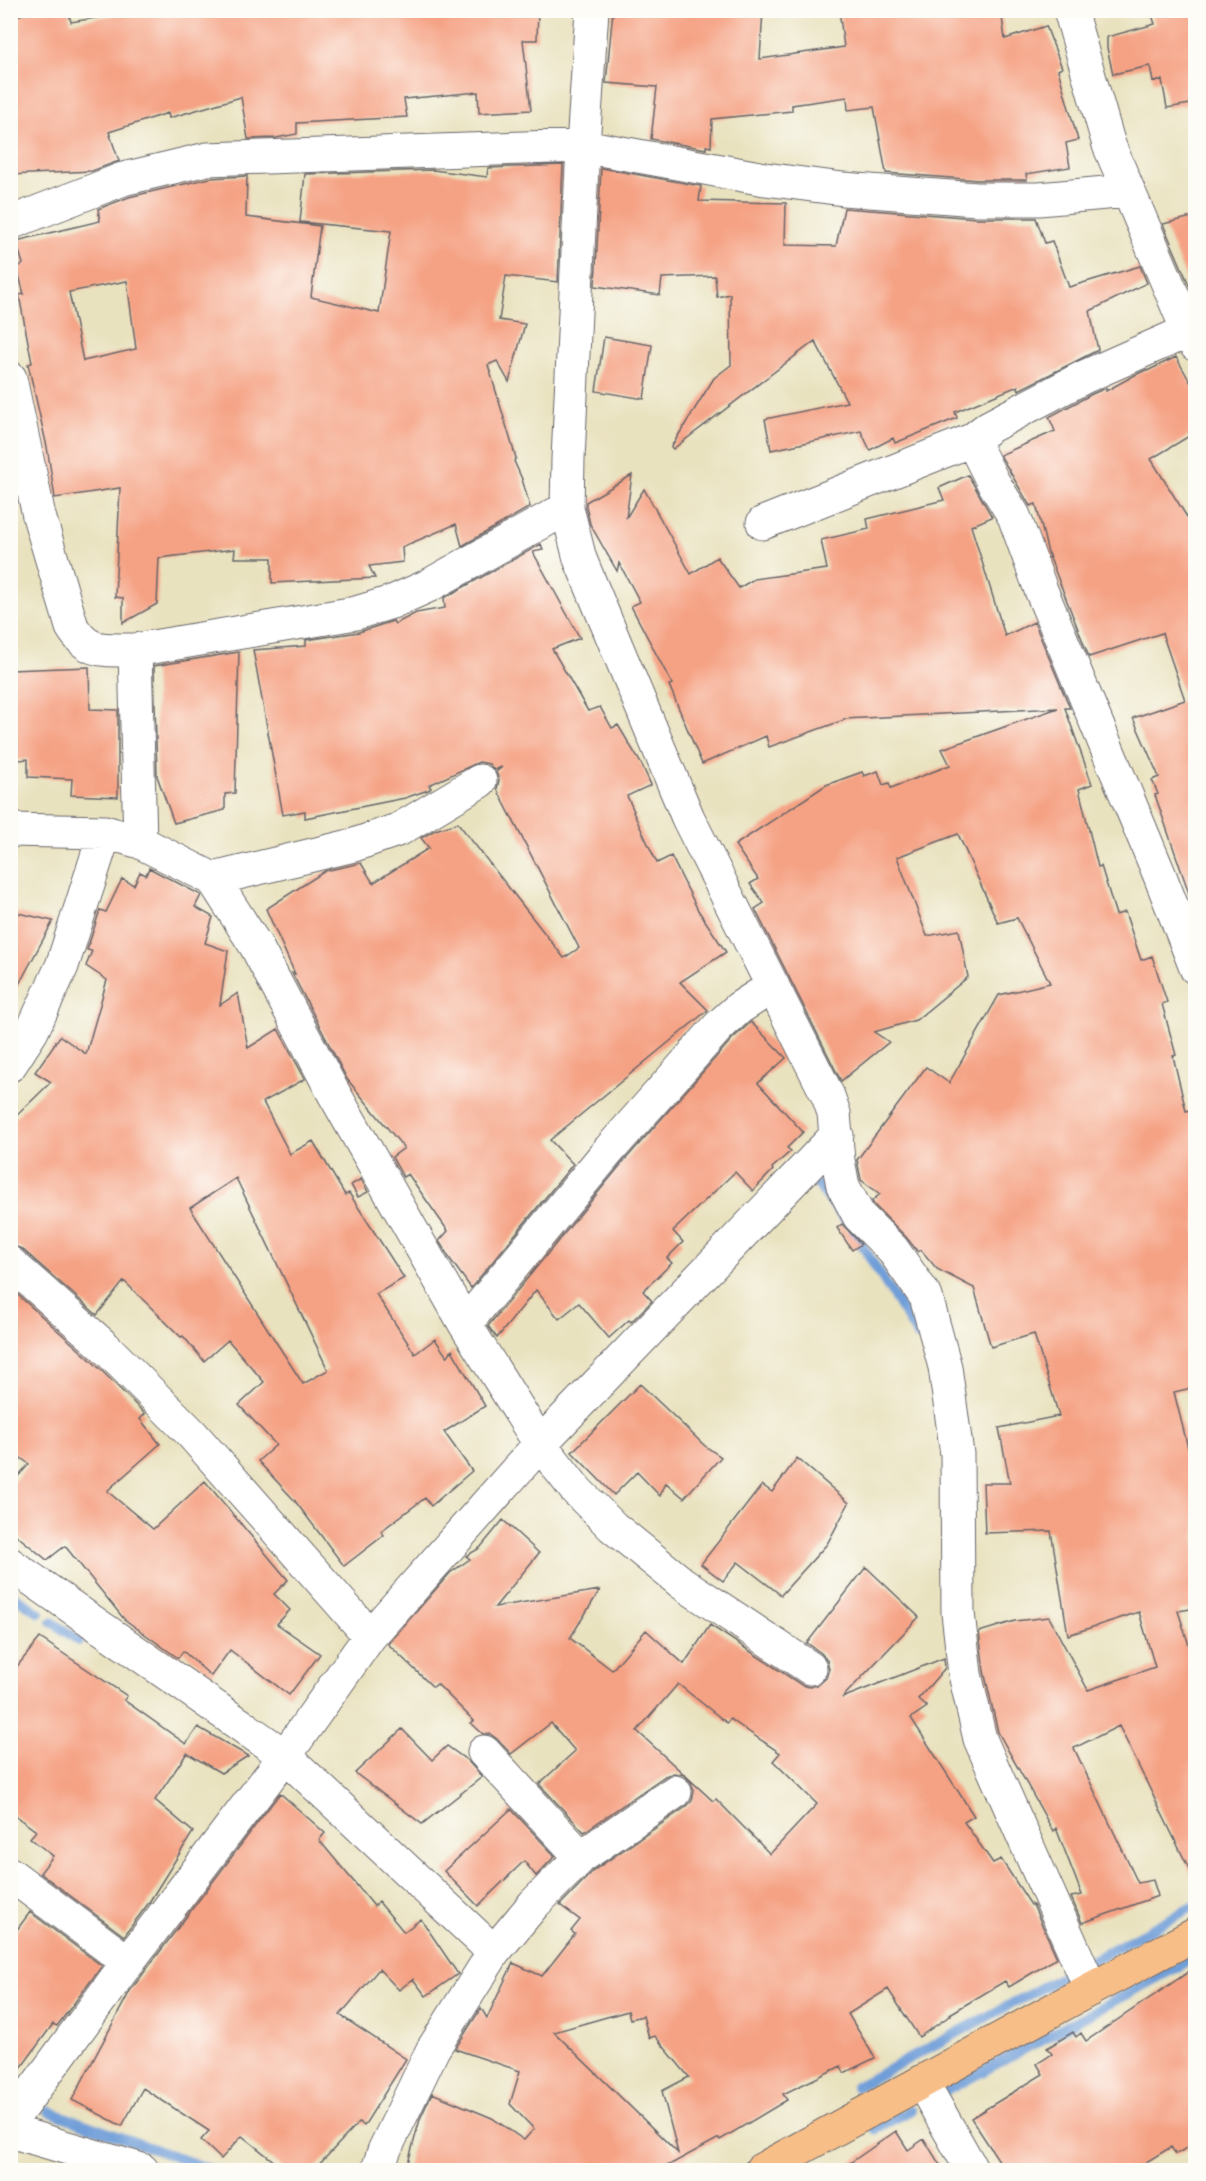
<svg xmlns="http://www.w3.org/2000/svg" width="1206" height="2181" font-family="'Patrick Hand',sans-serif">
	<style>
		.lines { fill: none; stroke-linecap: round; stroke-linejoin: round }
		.stream { stroke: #6f9ed8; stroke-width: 10 }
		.building { fill: #f5a284; fill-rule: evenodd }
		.minor-casing { stroke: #686569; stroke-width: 35 }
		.major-casing { stroke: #686569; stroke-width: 35 }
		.minor { stroke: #fff; stroke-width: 33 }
		.major { stroke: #f7be88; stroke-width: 33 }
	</style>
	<rect width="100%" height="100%" fill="#fdfcf7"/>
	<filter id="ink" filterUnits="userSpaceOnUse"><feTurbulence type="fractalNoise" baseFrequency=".0167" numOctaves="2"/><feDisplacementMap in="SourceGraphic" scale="12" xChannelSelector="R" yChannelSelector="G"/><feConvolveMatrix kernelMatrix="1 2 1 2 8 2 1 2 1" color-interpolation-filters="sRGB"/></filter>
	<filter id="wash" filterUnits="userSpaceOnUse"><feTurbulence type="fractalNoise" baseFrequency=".008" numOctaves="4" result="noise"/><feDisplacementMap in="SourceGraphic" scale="24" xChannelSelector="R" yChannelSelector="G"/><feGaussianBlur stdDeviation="1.35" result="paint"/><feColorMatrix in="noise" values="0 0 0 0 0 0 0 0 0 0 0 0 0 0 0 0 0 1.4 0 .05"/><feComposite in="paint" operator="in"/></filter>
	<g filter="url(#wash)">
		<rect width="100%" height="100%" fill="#e9e2bf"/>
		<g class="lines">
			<!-- stream -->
			<path class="stream" d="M818,1185L845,1220
				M854,1232L918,1336
				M10,1593L39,1613
				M52,1622L79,1641
				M1091,1961L1196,1905
				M856,2087L1069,1973
				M946,2091L1196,1957
				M48,2111L212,2170
				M875,2129L911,2110"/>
		</g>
		<g id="blocks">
			<!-- building -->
			<path class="building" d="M36,10H68L71,22L146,10H538L537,40H523L531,110L479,113L478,92L404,99L407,117L297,123V134L276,138L248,139L241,97L169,118L168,113L109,132L119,161L92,171L10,175V18Z
				M613,10H763L760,59L844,47L839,10H1001L1005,39L1046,26L1062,68L1058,70L1078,140L1066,143L1070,167L1026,174L1027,180H978L886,173L874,107L848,110L847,97L792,105V111L712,119L711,147L706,146V149L651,139L657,87L606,83Z
				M1179,10H1196V103L1167,108L1162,80L1153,82L1150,66L1113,74L1107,48V37L1155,24L1152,15Z
				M563,165L558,282L506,276L499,320L525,324L509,382L497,361L488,365L516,458L514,461L522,479L530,507L462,546L456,524L402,547L403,562L369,566L375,578L272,583V558H234L235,549L159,558L157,604L123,623V598L115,597L120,488L55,498L47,447L28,364L32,363L19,295L24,294L17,268L23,264L16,241L100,221L98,209L129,197L210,178L247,176L246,217L320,226L311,297L379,313L391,231L300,222L305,174L433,170L487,177L488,168ZM127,281L136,349L83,361L69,292Z
				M601,168L701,186L699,201L786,203L785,245L836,246L844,208L976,218H1036L1045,243L1052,241L1069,287L1140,266L1147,283L1090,311L1098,350L1019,390L1018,386L955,412L957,418L895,443L893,438L870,450L861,431L771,450L765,419L847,402L815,341L673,449L671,447L714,378L731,365L730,294L717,297L715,276L662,278L660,295L595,286Z
				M1196,216V301L1163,224Z
				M604,337L652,345L644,399L596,391Z
				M1176,357L1196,392V432L1151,459L1187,517L1196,513V898L1191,899L1155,795L1158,794L1152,780L1159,777L1133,718L1185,700L1162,633L1089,657L1048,553L1036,504L1030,506L1000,455L1055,431L1049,417L1092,394L1106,388V391L1135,375L1146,370L1147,371Z
				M632,475L626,518L644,489L691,574L717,557L739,588L754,579L827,569L821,540L869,529L867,519L944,500L939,488L968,475L992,517L971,526L1005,636L1034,622L1070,708H1065L1092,784L1079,789L1098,867L1101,866L1116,915L1125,912L1141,960L1152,956L1167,1002L1162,1004L1176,1055L1173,1056L1186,1111L1193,1109L1196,1130V1387L1174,1392L1189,1452L1196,1451V1608L1178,1611L1196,1667V1883L1119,1726L1074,1748L1138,1883L1153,1880L1158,1896L1082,1923L1071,1897L1082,1895L1056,1828L1053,1831L998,1732L984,1671L979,1632L1015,1621L1049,1617L1088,1690L1155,1667L1139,1612L1068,1635L1051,1531L985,1533L983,1483H1010L999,1428L1059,1416L1034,1334L991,1347L974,1288L937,1269L921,1250L918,1252L906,1237L874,1205L872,1201L880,1194L861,1180L857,1160L926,1067L949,1083L999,995L1050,983L1017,918L998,923L958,834L897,857L927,936L959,930L968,977L916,1020L874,1032L889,1042L841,1081L755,909L764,903L750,884L758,879L735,845L826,785L862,772L864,776L878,771L883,785L889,783L891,788L950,765L942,749L1058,708L844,719V720L769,747L766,736L702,764L669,685L672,684L631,606L640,602L619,563L617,571L590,524L586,506V502Z
				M541,544L543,550L533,552L580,638L552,649L588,711L600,707L612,728L618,725L642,765L651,785L627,796L634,811L633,812L657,863L671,856L698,910L726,952L680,982L708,1010L550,1140L573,1164L471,1288L450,1259L439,1241L448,1231L408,1174L403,1177L392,1157L404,1148L347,1079L292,973L295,974L266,909L325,871L361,863L373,883L429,848L421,838L435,830L458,823L564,958L579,948L497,789L499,780L496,772L502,767L494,770L489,764L479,762L429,785L431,788L428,790L405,798L305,818V811L283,815L253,650L306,646V640L359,632L393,621L395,624L416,613L445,608L444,598Z
				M239,652L235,793L225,794V810L174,823L157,776L154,666Z
				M89,667L90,709L118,710V797L71,795L72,779L28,777V759L10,761V670Z
				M149,868L201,895L195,907L213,917L205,943L228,951L220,1005L238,993L248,1048L278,1029L305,1079L263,1102L290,1154L313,1141L345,1195L349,1193L404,1278L376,1294L415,1354L435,1339L447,1357L452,1350L485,1406L444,1432L472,1471L431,1506L425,1498L381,1531L384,1535L344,1566L295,1501L258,1461L276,1445L239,1405L264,1382L228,1340L204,1361L183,1336L181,1337L124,1281L97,1315L22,1249L10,1245V1122L51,1082L35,1072L60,1036L86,1054L107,980L86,966L92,951L87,950L100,910L106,912L122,879L134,885L140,872L146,875ZM236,1178L328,1370L303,1384L190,1208Z
				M10,911L53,921L10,1001Z
				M751,1022L786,1058L758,1083L803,1132L787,1148L791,1151L772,1168L773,1170L753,1191L735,1172L673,1231L683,1242L667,1258L672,1263L643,1291L652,1301L631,1322L629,1320L609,1338L579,1303L559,1319L536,1290L497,1338L488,1326L624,1161L732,1039Z
				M361,1179L368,1192L358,1197L351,1185Z
				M842,1224L861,1244L852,1250L837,1228Z
				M10,1288L92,1361L145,1414L140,1419L160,1444L107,1491L153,1529L205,1481L288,1580L274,1594L290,1610L277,1624L320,1654L289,1695L230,1650L211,1676L183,1651L178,1658L124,1619L65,1546L47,1560L10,1530V1485L29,1464L10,1450Z
				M640,1384L705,1446L721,1457L684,1498L666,1483L660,1496L637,1472L614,1495L572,1452Z
				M797,1458L849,1503L827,1544L781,1595L738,1562L723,1581L701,1564L762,1485L772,1492Z
				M503,1520L539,1553L495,1607L600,1590L570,1638L612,1670L646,1630L684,1664L710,1625L800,1684L808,1687L818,1685L826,1678L829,1669L827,1660L821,1653L807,1643L866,1567L919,1617L842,1698L944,1658L945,1668L918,1699L927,1707L911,1718L974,1816L964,1822L993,1863L1001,1859L1031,1905H1033L1057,1958L1009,1987L1005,1981L950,2014L951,2015L919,2037L888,1989L848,2014L875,2058L844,2073L841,2066L783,2094L787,2100L720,2140L719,2138L660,2170H406L420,2119L432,2093L492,2118L524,2140L534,2129L510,2104L520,2071L455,2049L481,2008L487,2018L513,1963L542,1976L575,1934L571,1931L580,1920L560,1905L593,1871L686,1807L692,1801L694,1791L691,1782L684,1775L674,1773L665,1776L584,1832L539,1784L575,1751L551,1723L511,1754L497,1739L490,1734H483L471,1723L474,1721L437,1684L433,1687L388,1644L450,1573L470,1559L466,1556L480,1548ZM678,1684L727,1723L730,1719L780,1753L773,1761L817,1804L770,1854L716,1799L713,1801L637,1731ZM628,2011L630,2019L643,2016L649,2038L655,2036L689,2077L662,2091L678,2153L554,2032Z
				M40,1638L127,1696L124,1700L186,1744L198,1727L248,1756L221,1773L187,1753L155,1800L193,1832L148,1904L124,1936L40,1873L53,1856L30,1838L36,1831L10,1812V1675Z
				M402,1729L432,1760L447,1746L468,1761L482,1777L422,1824L355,1773Z
				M280,1793L325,1833L319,1840L374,1906L379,1902L404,1932L421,1919L458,1974L426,1996L413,1979L399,1990L379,1969L340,2015L406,2059L364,2126L359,2122L314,2170H285L242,2136L221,2159L201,2140L209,2131L143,2088L122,2126L72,2100L130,1991Z
				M511,1809L555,1856L536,1876L524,1861L478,1906L444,1871Z
				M30,1912L102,1966L57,2026L53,2024L10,2083V1939Z
				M1196,1967V2143L1176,2154L1171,2147L1133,2170H1005L971,2118L1043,2074L1037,2064L1052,2054L1047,2048L1073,2032L1076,2037L1081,2033L1086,2041Z
				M896,2131L908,2150L924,2139L943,2170H840Z"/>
		</g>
	</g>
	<g filter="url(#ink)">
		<use href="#blocks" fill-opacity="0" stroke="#686569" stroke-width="1.5"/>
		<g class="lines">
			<!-- minor casing -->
			<g class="minor-casing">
				<path id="minor" d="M592,10L583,146L568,459L567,508L580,559L688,818L828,1096L834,1113L838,1160L843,1186L859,1216L893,1250L926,1297L945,1367L957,1454L958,1613L965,1674L980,1739L1091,1989
					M1070,10L1109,145L1188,331L1196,345
					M10,223L123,179L207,159L583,146L765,179L843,189L977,199H1039L1128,191
					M1188,331L1084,377L989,427L972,440L993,482L1014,516L1041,590L1160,876L1196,968
					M10,378L39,516L72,627C89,655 105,649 135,650L140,842
					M763,523L972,440
					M135,650L356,613L392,602L428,586L567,508
					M10,830L105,832L140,842L213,879L256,946L332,1090L465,1324L540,1444L576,1490L613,1527L634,1544L682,1583L810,1668
					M213,879L354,845L400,829L480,781
					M10,1065L32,1031L62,966L105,832
					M10,1263L105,1347L191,1433L370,1636
					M465,1324L610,1149L719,1026L739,1008L773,986
					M10,1564L285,1756L494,1952
					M484,1752L581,1857
					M10,1874L128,1962
					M922,2082L972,2170
					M10,2122L128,1962L285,1756L370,1636L540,1444L837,1135
					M10,2131L142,2170
					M378,2170L384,2151L433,2049L494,1952L534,1904L581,1857L675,1792"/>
			</g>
			<!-- major casing -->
			<g class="major-casing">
				<path id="major" d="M761,2170L1091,1989L1196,1934"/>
			</g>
			<!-- minor -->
			<use href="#minor" class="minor"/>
			<!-- major -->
			<use href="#major" class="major"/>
		</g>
	</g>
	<!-- margin -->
	<rect width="1206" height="2181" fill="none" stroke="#fdfcf7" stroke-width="36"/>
</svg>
